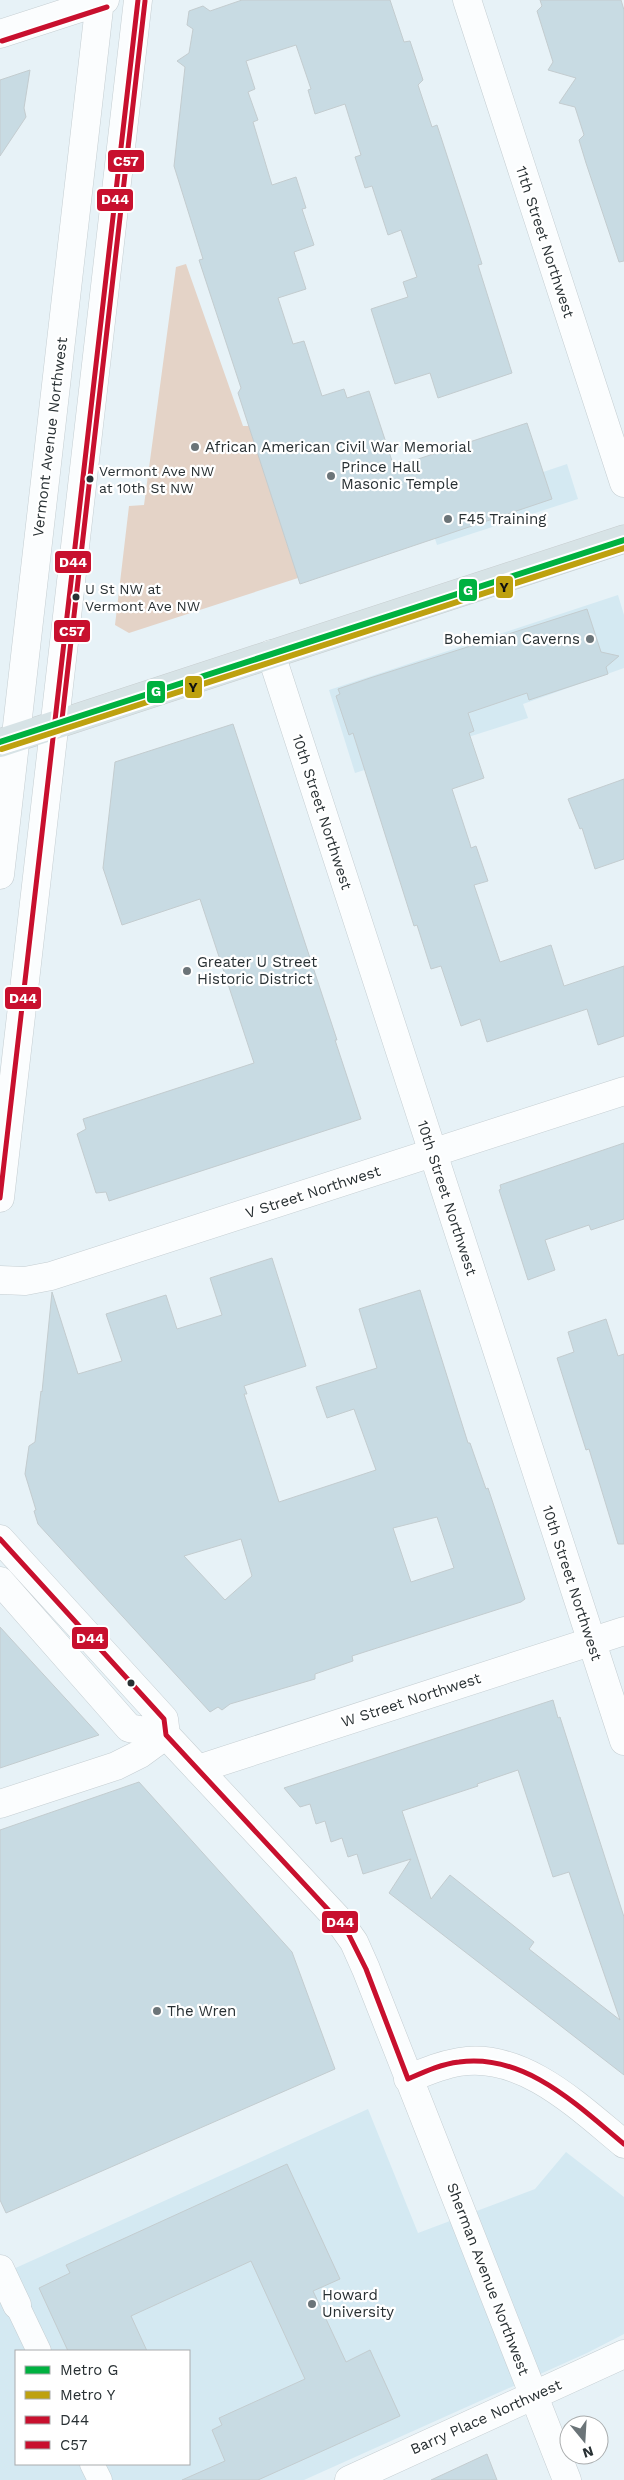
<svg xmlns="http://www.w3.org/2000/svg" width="624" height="2480" font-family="'Work Sans',sans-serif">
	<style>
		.built { fill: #d4e9f2; fill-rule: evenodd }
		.green { fill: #e4d3c7 }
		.building { fill: #c8dbe3; stroke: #c3cccf; fill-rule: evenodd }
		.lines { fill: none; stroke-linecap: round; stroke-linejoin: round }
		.pedestrian-casing { stroke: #c5ced2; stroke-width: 25 }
		.minor-casing { stroke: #c5ced2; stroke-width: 29 }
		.tertiary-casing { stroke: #c5ced2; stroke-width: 29 }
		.secondary-casing { stroke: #c5ced2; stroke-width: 29 }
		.primary-casing { stroke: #c7cdcf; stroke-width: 29 }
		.pedestrian { stroke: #fbfdfe; stroke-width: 24 }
		.minor { stroke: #fbfdfe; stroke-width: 28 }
		.tertiary { stroke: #fbfdfe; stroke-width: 28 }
		.secondary { stroke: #fbfdfe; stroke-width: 28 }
		.primary { stroke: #d7e3e6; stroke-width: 28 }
		.bus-1-casing { stroke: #fff; stroke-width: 9 }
		.bus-2-casing { stroke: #fff; stroke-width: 9 }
		.bus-1 { stroke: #c8102e; stroke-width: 5 }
		.bus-2 { stroke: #c8102e; stroke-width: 5 }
		.metro-1-casing { stroke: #fff; stroke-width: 10 }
		.metro-2-casing { stroke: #fff; stroke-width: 10 }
		.metro-1 { stroke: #00b140; stroke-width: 6 }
		.metro-2 { stroke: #bea10f; stroke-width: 6 }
		.poi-dot { fill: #6b7478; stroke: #fff; stroke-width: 2 }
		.bus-dot { fill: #283033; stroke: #fff; stroke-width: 2 }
		.labels { text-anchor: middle; stroke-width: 4.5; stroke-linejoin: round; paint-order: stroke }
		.bus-label { font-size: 14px; fill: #283033; stroke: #fff; text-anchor: start }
		.street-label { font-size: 15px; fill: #283033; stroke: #fff }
		.poi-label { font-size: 15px; fill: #283033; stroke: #fff; text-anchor: start }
		.line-badge { stroke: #fff; stroke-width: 2 }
		.badge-label { font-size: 14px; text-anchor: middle; font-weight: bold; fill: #fff }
		.pale-badge-label { font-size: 14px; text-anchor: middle; font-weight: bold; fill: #111 }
	</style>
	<rect width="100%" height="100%" fill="#e7f2f7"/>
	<!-- built -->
	<path class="built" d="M567,464L578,499L437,545L426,511Z
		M618,595L624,615V668L523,704L528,718L355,773L329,690Z
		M368,2109L418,2233L535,2189L566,2152L624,2197V2334L587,2353L304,2480H0V2275ZM16,2351H189V2464H16Z"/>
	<!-- green -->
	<path class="green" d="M186,264L243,426H249L298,578L129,633L115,625L129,506L144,505L176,267Z"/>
	<!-- building -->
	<path class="building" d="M242,0H390L404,42L410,41L423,80L418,85L432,127L437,125L470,226L482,264L478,265L512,373L438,398L430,373L395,384L371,309L408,297L403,282L417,277L401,230L388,235L372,186L365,188L355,157L361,155L345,104L315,114L308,90L311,89L296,45L246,61L255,89L248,92L258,120L253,122L272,185L296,177L306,208L302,209L314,245L294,252L306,289L278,298L293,344L304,341L322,396L344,389L347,398L369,391L394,467L527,423L552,499L300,584L238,393L241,388L199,260L203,259L174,166L185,67L177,61L189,53L193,29L187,25L189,11L203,6L210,11Z
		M540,0H621L624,10V261L619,262L586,163L579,140L584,135L575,107L559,103L576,78L548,70L553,62L537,11L542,6Z
		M30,70L24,108L26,117L0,156V80Z
		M587,609L601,652L619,656L606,667L608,674L529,700L527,693L468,713L474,731L469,733L484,778L452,789L470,844L471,848L476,846L488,881L474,885L500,962L551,945L564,986L624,966V1036L598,1045L587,1009L487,1042L480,1019L461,1026L441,966L431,969L417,925L414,926L353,733L349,735L336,696L340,694L338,689L370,678Z
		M233,724L337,1040H335L361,1119L109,1201L106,1192L96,1193L77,1134L86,1129L83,1119L254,1063L200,899L122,925L103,868L115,762Z
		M624,779V859L595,869L582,828L580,829L568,799Z
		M624,1143V1219L591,1230L589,1225L545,1240L555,1270L528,1280L499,1190L501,1189L500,1185Z
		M272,1258L306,1366L244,1386L247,1394H244L279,1502L376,1470L354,1409L327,1418L316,1387L377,1368L359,1309L420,1290L468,1443H470L486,1489L488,1488L525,1599L521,1602L352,1656L353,1661L315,1674V1679L230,1704L222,1710L218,1707L210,1712L38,1524L34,1511L36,1510L25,1474L29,1446L35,1442L41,1391L42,1392L52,1292L78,1374L122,1361L106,1314L166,1295L177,1329L222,1315L210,1278ZM437,1517L454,1568L411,1582L393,1528ZM241,1539L252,1576L225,1600L184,1556Z
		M606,1319L618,1356L624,1354V1544H618L589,1449L586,1450L557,1358L574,1352L568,1332Z
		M0,1627L32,1662L99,1735L0,1768Z
		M553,1700L558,1718L560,1717L624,1917V2075L389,1893L411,1859L363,1874L357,1854L348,1857L342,1838L331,1842L325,1821L316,1824L310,1804L300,1807L284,1788ZM518,1770L553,1877L569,1872L620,2020L529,1949L534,1942L450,1875L431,1899L402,1811L478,1786L477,1784Z
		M139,1782L292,1952L335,2069L6,2213L0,2200V1830Z
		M287,2164L340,2279L313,2291L346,2362L370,2350L400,2416L258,2480H182L225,2461L212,2430L222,2425L219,2418L305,2379L251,2261L131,2316L147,2351H68L39,2288L70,2273L66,2265Z
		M487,2454L497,2480H431Z"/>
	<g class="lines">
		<!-- pedestrian casing -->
		<g class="pedestrian-casing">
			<path id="pedestrian" d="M17,2305L39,2351
				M92,2464L100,2480"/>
		</g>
		<!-- minor casing -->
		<g class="minor-casing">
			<path id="minor" d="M271,654L624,1741
				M0,1804L116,1766L140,1754L166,1735
				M0,2269L17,2305
				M349,2480L624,2354"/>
		</g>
		<!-- tertiary casing -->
		<g class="tertiary-casing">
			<path id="tertiary" d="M0,34L105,0
				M0,875L100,0
				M0,1198L138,0
				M0,1280L25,1281L51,1276L624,1091
				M198,1769L624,1631"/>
		</g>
		<!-- secondary casing -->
		<g class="secondary-casing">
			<path id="secondary" d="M467,0L624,483
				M0,1539L164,1719L166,1735L337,1918L354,1942L366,1969L567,2480
				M0,1581L129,1728L166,1735
				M408,2079C425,2072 441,2065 459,2062C522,2051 579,2107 624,2144"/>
		</g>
		<!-- primary casing -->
		<g class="primary-casing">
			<path id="primary" d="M0,743L624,539"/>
		</g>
		<!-- pedestrian -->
		<use href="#pedestrian" class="pedestrian"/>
		<!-- minor -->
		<use href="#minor" class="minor"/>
		<!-- tertiary -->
		<use href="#tertiary" class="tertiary"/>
		<!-- secondary -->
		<use href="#secondary" class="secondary"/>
		<!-- primary -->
		<use href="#primary" class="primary"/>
		<!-- bus-1 casing -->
		<g class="bus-1-casing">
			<path id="bus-1" d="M0,1198L138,0
				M0,1539L164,1719L166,1735L346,1929L366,1969L408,2079
				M408,2079C424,2072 441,2064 459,2062C525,2053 577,2105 624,2144"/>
		</g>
		<!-- bus-2 casing -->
		<g class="bus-2-casing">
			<path id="bus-2" d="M2,41L107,7
				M2,750L57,733L61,728L145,1"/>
		</g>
		<!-- bus-1 -->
		<use href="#bus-1" class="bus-1"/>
		<!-- bus-2 -->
		<use href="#bus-2" class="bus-2"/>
		<!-- metro-1 casing -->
		<g class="metro-1-casing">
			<path id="metro-1" d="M0,742L624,540"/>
		</g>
		<!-- metro-2 casing -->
		<g class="metro-2-casing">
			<path id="metro-2" d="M2,749L624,548"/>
		</g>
		<!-- metro-1 -->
		<use href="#metro-1" class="metro-1"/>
		<!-- metro-2 -->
		<use href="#metro-2" class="metro-2"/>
	</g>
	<!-- markers -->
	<g class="poi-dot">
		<circle cx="195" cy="447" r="5"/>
		<circle cx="331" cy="476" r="5"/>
		<circle cx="448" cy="519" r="5"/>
		<circle cx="590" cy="639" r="5"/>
		<circle cx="187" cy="971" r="5"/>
		<circle cx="157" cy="2011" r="5"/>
		<circle cx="312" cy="2304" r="5"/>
	</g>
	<g class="bus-dot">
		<circle cx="90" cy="479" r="4.5"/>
		<circle cx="76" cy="597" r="4.5"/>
		<circle cx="131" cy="1683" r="4.5"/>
	</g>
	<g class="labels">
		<!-- bus labels -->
		<g class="bus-label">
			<text x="99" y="476">Vermont Ave NW<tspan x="99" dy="17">at 10th St NW</tspan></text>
			<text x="85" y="594">U St NW at<tspan x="85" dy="17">Vermont Ave NW</tspan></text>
		</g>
		<!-- street labels -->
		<g class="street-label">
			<text transform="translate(545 242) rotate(72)" y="5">11th Street Northwest</text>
			<text transform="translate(50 437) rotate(-83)" y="5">Vermont Avenue Northwest</text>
			<text transform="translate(322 812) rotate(72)" y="5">10th Street Northwest</text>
			<text transform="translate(313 1192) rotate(-18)" y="5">V Street Northwest</text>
			<text transform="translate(447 1198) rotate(72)" y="5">10th Street Northwest</text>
			<text transform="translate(572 1583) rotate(72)" y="5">10th Street Northwest</text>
			<text transform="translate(411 1700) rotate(-18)" y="5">W Street Northwest</text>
			<text transform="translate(488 2279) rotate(69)" y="5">Sherman Avenue Northwest</text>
			<text transform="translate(486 2417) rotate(-24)" y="5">Barry Place Northwest</text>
		</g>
		<!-- poi labels -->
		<g class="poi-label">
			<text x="205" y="452">African American Civil War Memorial</text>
			<text x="341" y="472">Prince Hall<tspan x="341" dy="17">Masonic Temple</tspan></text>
			<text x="458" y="524">F45 Training</text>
			<text x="580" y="644" text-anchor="end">Bohemian Caverns</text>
			<text x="197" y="967">Greater U Street<tspan x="197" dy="17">Historic District</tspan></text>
			<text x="167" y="2016">The Wren</text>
			<text x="322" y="2300">Howard<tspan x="322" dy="17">University</tspan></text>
		</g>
	</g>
	<g class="line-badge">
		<rect x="107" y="149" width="38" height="24" rx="5" fill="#c8102e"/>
		<rect x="96" y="188" width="38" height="24" rx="5" fill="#c8102e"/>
		<rect x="54" y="550" width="38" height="24" rx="5" fill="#c8102e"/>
		<rect x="495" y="575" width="19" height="24" rx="5" fill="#bea10f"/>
		<rect x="458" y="578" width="20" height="24" rx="5" fill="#00b140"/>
		<rect x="53" y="619" width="38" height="24" rx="5" fill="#c8102e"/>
		<rect x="184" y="675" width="19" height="24" rx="5" fill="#bea10f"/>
		<rect x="146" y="680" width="20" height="24" rx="5" fill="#00b140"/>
		<rect x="4" y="986" width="38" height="24" rx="5" fill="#c8102e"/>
		<rect x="71" y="1626" width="38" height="24" rx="5" fill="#c8102e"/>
		<rect x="321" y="1910" width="38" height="24" rx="5" fill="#c8102e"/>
	</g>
	<g class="badge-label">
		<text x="126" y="166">C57</text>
		<text x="115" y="204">D44</text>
		<text x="73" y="567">D44</text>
		<text x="468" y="595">G</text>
		<text x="72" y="636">C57</text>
		<text x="156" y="696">G</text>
		<text x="23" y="1003">D44</text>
		<text x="90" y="1643">D44</text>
		<text x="340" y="1927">D44</text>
	</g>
	<g class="pale-badge-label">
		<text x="504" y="592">Y</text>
		<text x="193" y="692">Y</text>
	</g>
	<!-- legend -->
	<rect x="15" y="2350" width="175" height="115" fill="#ffffff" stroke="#a9acad"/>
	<rect x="25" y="2366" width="25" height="8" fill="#00b140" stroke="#a9acad"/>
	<text x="60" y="2375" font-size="15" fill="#283033">Metro G</text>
	<rect x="25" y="2391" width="25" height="8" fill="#bea10f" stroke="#a9acad"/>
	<text x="60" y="2400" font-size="15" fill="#283033">Metro Y</text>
	<rect x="25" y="2416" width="25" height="8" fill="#c8102e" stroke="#a9acad"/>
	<text x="60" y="2425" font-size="15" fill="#283033">D44</text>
	<rect x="25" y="2441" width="25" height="8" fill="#c8102e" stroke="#a9acad"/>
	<text x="60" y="2450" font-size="15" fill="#283033">C57</text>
	<!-- north arrow -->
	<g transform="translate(584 2440) rotate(162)"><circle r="24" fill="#ffffff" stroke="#a9acad"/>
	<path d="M0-4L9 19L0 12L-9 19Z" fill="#6b7478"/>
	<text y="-8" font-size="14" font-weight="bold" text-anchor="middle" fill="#283033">N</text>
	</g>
</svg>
